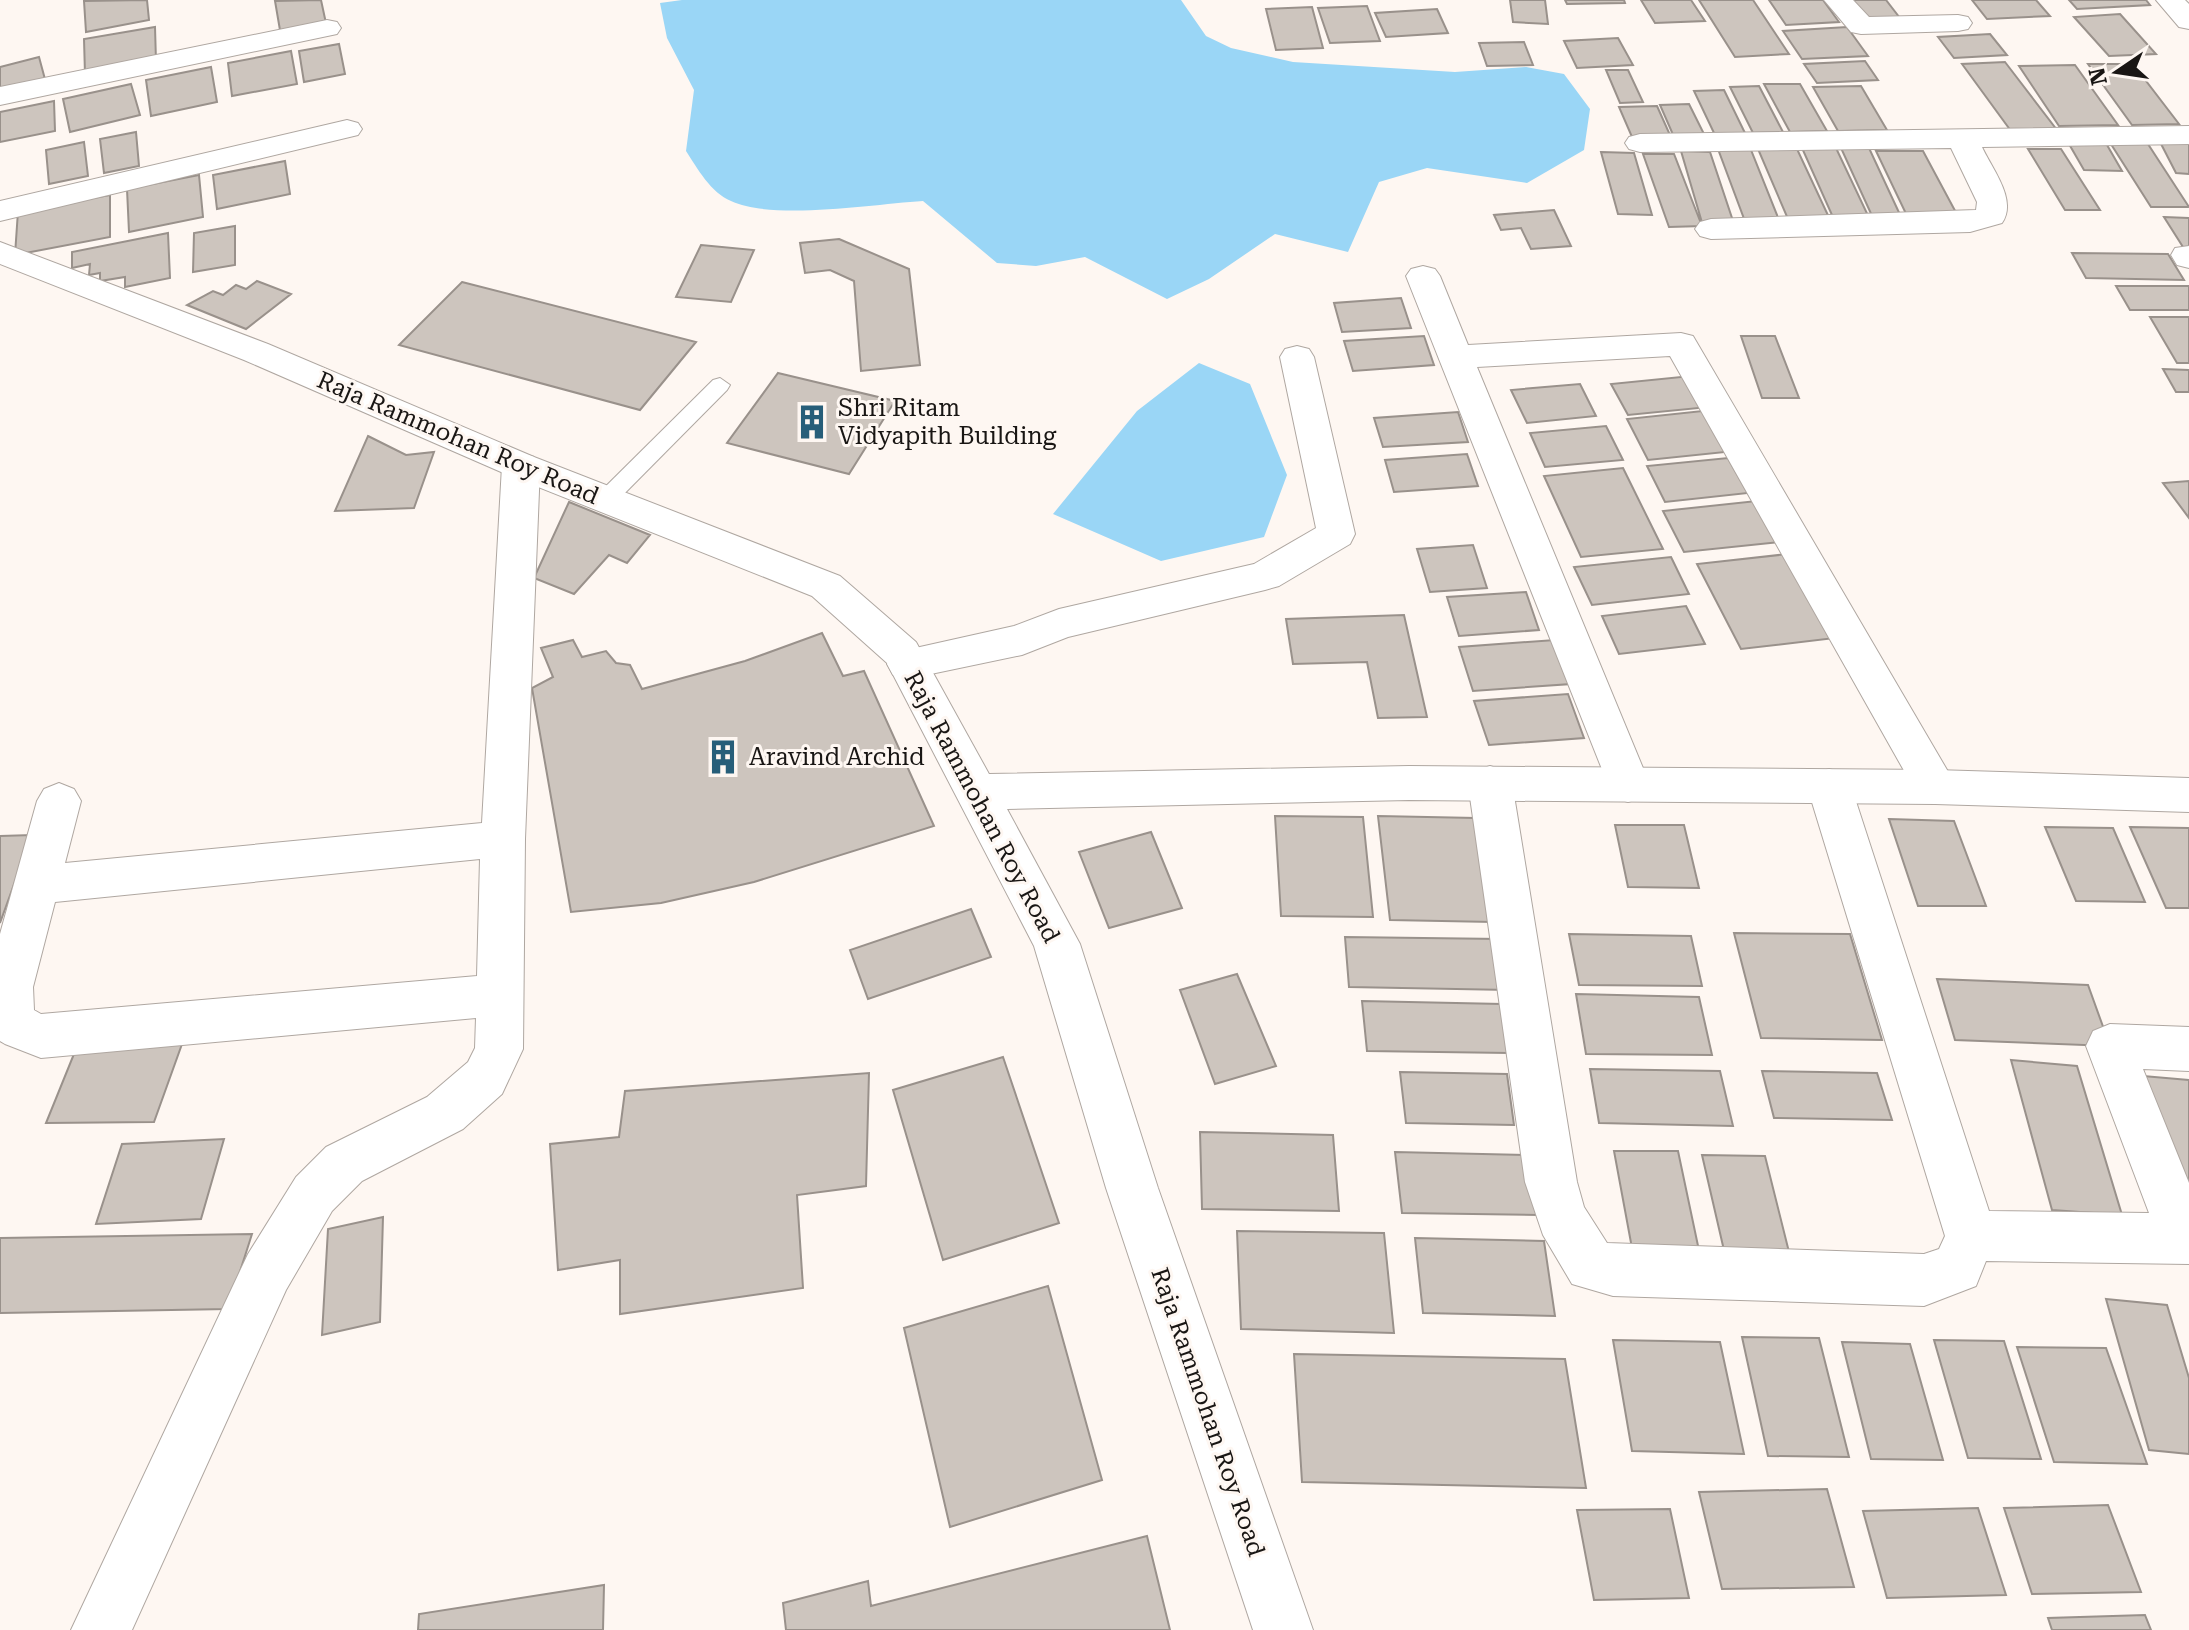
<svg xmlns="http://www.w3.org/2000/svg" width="2189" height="1630" font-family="'Roboto Serif',serif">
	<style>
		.water { fill: #9ad6f6 }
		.building { fill: #cdc5be; stroke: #99918b; stroke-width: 2 }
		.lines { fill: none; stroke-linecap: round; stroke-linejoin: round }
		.lane-casing { stroke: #afa7a1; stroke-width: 2 }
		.street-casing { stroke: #afa7a1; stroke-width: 2 }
		.secondary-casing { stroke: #afa7a1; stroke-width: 2 }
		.lane { fill: #fff; fill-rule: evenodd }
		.street { fill: #fff; fill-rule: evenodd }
		.secondary { fill: #fff; fill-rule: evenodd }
		.labels { text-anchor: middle; stroke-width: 6; stroke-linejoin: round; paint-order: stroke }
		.poi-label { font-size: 24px; fill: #191614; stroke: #fef7f2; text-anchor: start }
		.street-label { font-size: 24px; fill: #191614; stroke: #fef7f2 }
	</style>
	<rect width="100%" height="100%" fill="#fef7f2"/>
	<!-- water -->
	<path class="water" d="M682,0H1181L1206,36L1231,48L1293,62L1455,72L1526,67L1564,74L1590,109L1584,150L1527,183L1427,168L1379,182L1348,252L1275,234L1209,279L1167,299L1085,257L1036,266L997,263L923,201C873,204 774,221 731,201C711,193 697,168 686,151L694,90L667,38L660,3Z
		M1199,363L1250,384L1287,475L1264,537L1161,561L1053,514L1137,411Z"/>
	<!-- building -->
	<path class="building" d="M147,0L149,20L86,32L84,1Z
		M321,0L327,28L281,36L275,1Z
		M1510,0H1545L1548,24L1513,22Z
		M1565,0H1624L1625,3L1567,4Z
		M1641,0H1691L1705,21L1655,23Z
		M1699,0H1753L1789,54L1735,57Z
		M1769,0H1823L1839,22L1786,25Z
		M1851,0H1886L1903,22L1868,23Z
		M1972,0H2036L2050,16L1987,19Z
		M2069,0H2146L2150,5L2077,9Z
		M1367,6L1380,41L1330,43L1318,8Z
		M1312,7L1323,48L1276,50L1266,9Z
		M1437,9L1448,33L1386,37L1375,13Z
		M2120,14L2156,54L2109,56L2074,17Z
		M155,27L156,61L85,74L84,39Z
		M1847,27L1868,56L1802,59L1783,31Z
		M1990,34L2007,55L1954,58L1938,37Z
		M1618,38L1633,65L1577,68L1564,41Z
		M1524,42L1533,65L1487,66L1479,43Z
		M339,44L345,74L304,82L299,51Z
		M291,51L297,84L232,96L228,63Z
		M39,57L46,83L0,94V67Z
		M1865,61L1878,80L1817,83L1804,64Z
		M2005,62L2057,130L2011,131L1962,64Z
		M2088,64H2133L2179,124L2132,125Z
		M2075,65L2118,125L2059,126L2019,66Z
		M211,67L217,102L151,116L146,80Z
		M1606,70H1628L1643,102L1620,103Z
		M131,84L140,115L70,132L63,99Z
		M1764,84H1800L1827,131L1790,132Z
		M1759,86L1783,132L1753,133L1730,87Z
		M1861,86L1887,130L1838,131L1813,87Z
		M1724,90L1745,133H1714L1694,91Z
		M54,101L55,131L0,142V112Z
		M1689,104L1705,136L1674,137L1660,105Z
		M1657,106L1670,135L1632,137L1619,107Z
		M136,132L139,166L104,173L100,139Z
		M2159,140L2189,141V174L2176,173Z
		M2109,141H2146L2189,207H2151Z
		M84,142L88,176L49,184L46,150Z
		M2069,144L2107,145L2122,171L2084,170Z
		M1802,148H1836L1872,224H1836Z
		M1841,148H1869L1902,219L1873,218Z
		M1718,149L1751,150L1781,225L1746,224Z
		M1758,149H1797L1833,226H1791Z
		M2028,149H2061L2100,210H2065Z
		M1681,151L1710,152L1735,227L1703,226Z
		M1876,151H1923L1960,220H1909Z
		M1601,152L1634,153L1652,215L1618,214Z
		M1643,154H1674L1702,226L1669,227Z
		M285,161L290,194L217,209L213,175Z
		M199,175L203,217L129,232L127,189Z
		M110,195V237L15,255L18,211Z
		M1554,210L1571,246L1531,249L1521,228L1501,230L1494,215Z
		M2164,217L2189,218V247H2183Z
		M235,226V265L193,272L194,233Z
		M168,233L170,278L125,287V277L100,281V273L89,275L90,264L72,268V252Z
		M839,239L909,269L920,365L861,371L854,281L830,270L805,273L800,243Z
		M701,245L754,250L731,302L676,297Z
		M2072,253L2168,254L2184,280L2086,278Z
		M257,281L291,294L246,329L187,305L213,291L223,295L236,285L246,289Z
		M462,282L696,342L640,410L399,345Z
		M2116,286H2189V310H2130Z
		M1401,298L1411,328L1342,332L1334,303Z
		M2150,317H2189V363H2177Z
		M1424,336L1434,365L1353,371L1344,341Z
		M1741,336H1775L1799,398H1762Z
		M2163,369L2189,370V392H2176Z
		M778,373L895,401L849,474L727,443Z
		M1691,376L1709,407L1628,415L1611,384Z
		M1580,384L1596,416L1527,423L1511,390Z
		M1712,410L1735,451L1648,460L1627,419Z
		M1458,412L1468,442L1383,447L1374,418Z
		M1606,426L1623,460L1545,467L1530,433Z
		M368,436L406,455L434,452L414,508L335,511Z
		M1467,454L1478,486L1394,492L1385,460Z
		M1728,458L1748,493L1665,502L1647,466Z
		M1623,468L1663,549L1581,557L1544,476Z
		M2189,481V518L2163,483Z
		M1766,500L1789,541L1684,552L1663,511Z
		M569,502L650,535L627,563L609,555L574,594L534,578Z
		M1473,545L1487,588L1430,592L1417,549Z
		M1788,554L1835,638L1741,649L1697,564Z
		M1671,557L1689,594L1592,605L1574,567Z
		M1526,592L1539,630L1459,636L1447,597Z
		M1686,606L1705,644L1619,654L1602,616Z
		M1404,615L1427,717L1378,718L1367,662L1293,664L1286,619Z
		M822,633L843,676L864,671L934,826L754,882L661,903L571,912L532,688L553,677L541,648L573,640L582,657L606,651L616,663L630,665L642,689L745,661Z
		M1555,640L1571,684L1473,691L1459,647Z
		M1568,694L1584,738L1489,745L1474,701Z
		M1275,816L1363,817L1373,917L1281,916Z
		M1378,816L1476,818L1493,922L1390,920Z
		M1889,819L1954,821L1986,906H1918Z
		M1615,825H1684L1699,888L1628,887Z
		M2045,827L2113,828L2145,902L2076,901Z
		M2130,827L2189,828V908H2166Z
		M1151,832L1182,908L1109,928L1079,852Z
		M32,835L0,923V836Z
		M971,909L991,957L868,999L850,950Z
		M1734,933L1850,934L1882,1040L1761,1038Z
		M1569,934L1691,936L1702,986L1579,985Z
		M1345,937L1501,939L1509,990L1349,987Z
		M1237,974L1276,1066L1215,1084L1180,990Z
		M1937,979L2088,985L2110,1046L1955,1040Z
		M1576,994L1699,997L1712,1055L1586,1054Z
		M1362,1001L1502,1004L1509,1053L1367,1051Z
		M78,1044H182L154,1122L46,1123Z
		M1003,1057L1059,1223L943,1260L893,1090Z
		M2011,1060L2077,1066L2122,1215L2052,1210Z
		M1590,1069L1720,1071L1733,1126L1599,1123Z
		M1762,1071L1877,1073L1892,1120L1774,1118Z
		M1400,1072L1507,1074L1514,1125L1406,1123Z
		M869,1073L866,1186L797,1195L803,1288L620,1314V1260L558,1270L550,1144L619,1137L625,1091Z
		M2143,1076L2189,1080V1215Z
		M1200,1132L1333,1135L1339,1211L1202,1209Z
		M224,1139L201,1219L96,1224L122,1144Z
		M1614,1151H1678L1701,1260L1634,1259Z
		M1395,1152L1528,1155L1538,1215L1402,1213Z
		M1702,1155L1765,1156L1791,1260L1726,1259Z
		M383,1217L380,1322L322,1335L328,1229Z
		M1237,1231L1384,1233L1394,1333L1241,1329Z
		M252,1234L228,1309L0,1313V1238Z
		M1415,1238L1544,1241L1555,1316L1423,1313Z
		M1048,1286L1102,1480L950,1527L904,1328Z
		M2106,1299L2167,1305L2189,1378V1454L2149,1450Z
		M1742,1337L1819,1338L1849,1457L1768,1456Z
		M1613,1340L1720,1342L1744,1454L1632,1451Z
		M1934,1340L2004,1341L2041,1459L1968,1458Z
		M1842,1342L1910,1344L1943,1460L1871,1459Z
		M2017,1347L2106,1348L2147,1464L2054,1462Z
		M1294,1354L1565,1359L1586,1488L1302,1482Z
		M1827,1489L1854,1587L1722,1589L1699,1492Z
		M2108,1505L2141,1592L2032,1594L2004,1508Z
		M1978,1508L2006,1595L1887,1598L1863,1511Z
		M1670,1509L1689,1598L1594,1600L1577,1510Z
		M1147,1536L1170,1630H786L783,1603L868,1581L871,1606Z
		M604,1585L603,1630H418L419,1614Z
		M2145,1615L2151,1630H2052L2048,1618Z"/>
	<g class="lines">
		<!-- lane casing -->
		<g class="lane-casing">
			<path id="lane" d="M720,378L730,385L727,390L613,505H597L594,500L597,495L713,380Z"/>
		</g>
		<!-- street casing -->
		<g class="street-casing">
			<path id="street" d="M1824,0H1853L1869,17L1958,15L1968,17L1972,23L1968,29L1958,31L1861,34L1851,32Z
				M327,20L337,22L341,28L337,34L0,105V87Z
				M347,120L358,123L362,129L358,135L0,221V201Z
				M2189,126V144L1982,147C1992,169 2018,200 2002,223L1970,232L1711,239L1700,236L1695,229L1700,222L1711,219L1976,210L1977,202L1951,148L1640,152L1629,149L1625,143L1629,137L1640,134Z
				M2189,246V268L2177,265L2171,255L2175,248Z
				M1423,266L1435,269L1440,276L1468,345L1681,333L1693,336L1950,775L1957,787L1950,799L1935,804L1920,799L1670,356L1477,367L1650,785L1643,797L1628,802L1613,797L1406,276L1411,269Z
				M1297,346L1309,349L1314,357L1355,534L1350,544L1279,586L1265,590L1068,637L1022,655L907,679L893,675L887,664L893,653L1014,626L1059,609L1254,564L1316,528L1280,357L1285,349Z
				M521,453L534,457L540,466L525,839L523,1049L502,1094L463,1129L362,1181L332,1211L286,1290L132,1630H71L248,1254L296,1177L326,1147L427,1097L468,1062L475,1048L476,1018L41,1058L5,1044L0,1041V934L37,801L44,789L59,783L74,789L81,801L65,863L482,823L502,466L508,457ZM480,859L477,976L41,1014L34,1010L33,987L55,902Z
				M1490,766L1505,771L1512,783L1577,1182L1584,1207L1607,1243L1924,1254L1939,1249L1945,1236L1807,786L1814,774L1829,769L1844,774L1851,786L1989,1211L2149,1213L2086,1046L2093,1031L2110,1024L2189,1027V1071L2143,1069L2189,1183V1264L1986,1261L1976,1286L1924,1306L1613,1296L1572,1284L1543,1235L1525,1182L1468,783L1475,771Z"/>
		</g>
		<!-- secondary casing -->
		<g class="secondary-casing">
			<path id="secondary" d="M2156,0H2185L2189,4V29L2179,27Z
				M0,242L268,344L534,457L840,576L916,642L989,774L1409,766L1935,770L2189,778V812L1935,804L1409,800L1007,809L1080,944L1158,1188L1313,1630H1253L1106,1188L1034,946L887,663L812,596L508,475L244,360L0,264Z"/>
		</g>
		<!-- lane -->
		<use href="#lane" class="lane"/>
		<!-- street -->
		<use href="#street" class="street"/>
		<!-- secondary -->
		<use href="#secondary" class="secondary"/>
	</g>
	<!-- icons -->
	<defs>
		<g id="building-bare" transform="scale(2.76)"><path d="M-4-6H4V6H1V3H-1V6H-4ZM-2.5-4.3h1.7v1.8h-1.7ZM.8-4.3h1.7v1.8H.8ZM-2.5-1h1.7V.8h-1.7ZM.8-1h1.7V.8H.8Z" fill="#275e79" stroke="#fef7f2" stroke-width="2.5" paint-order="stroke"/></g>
	</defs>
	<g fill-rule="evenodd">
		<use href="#building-bare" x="812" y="422"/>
		<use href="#building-bare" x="723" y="757"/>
	</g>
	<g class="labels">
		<!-- poi labels -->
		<g class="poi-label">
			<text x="838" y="416">Shri Ritam<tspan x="838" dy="28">Vidyapith Building</tspan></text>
			<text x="749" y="765">Aravind Archid</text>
		</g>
		<!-- street labels -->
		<g class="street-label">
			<text transform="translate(458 438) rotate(23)" y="8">Raja Rammohan Roy Road</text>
			<text transform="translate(982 807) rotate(62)" y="8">Raja Rammohan Roy Road</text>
			<text transform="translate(1208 1412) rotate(71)" y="8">Raja Rammohan Roy Road</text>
		</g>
	</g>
	<!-- north arrow -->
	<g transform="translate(2117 72) rotate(257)" stroke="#fef7f2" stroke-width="6" paint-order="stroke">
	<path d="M0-6L14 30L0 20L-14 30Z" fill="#191614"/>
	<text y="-12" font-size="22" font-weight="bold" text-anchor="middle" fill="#191614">N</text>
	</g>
</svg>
